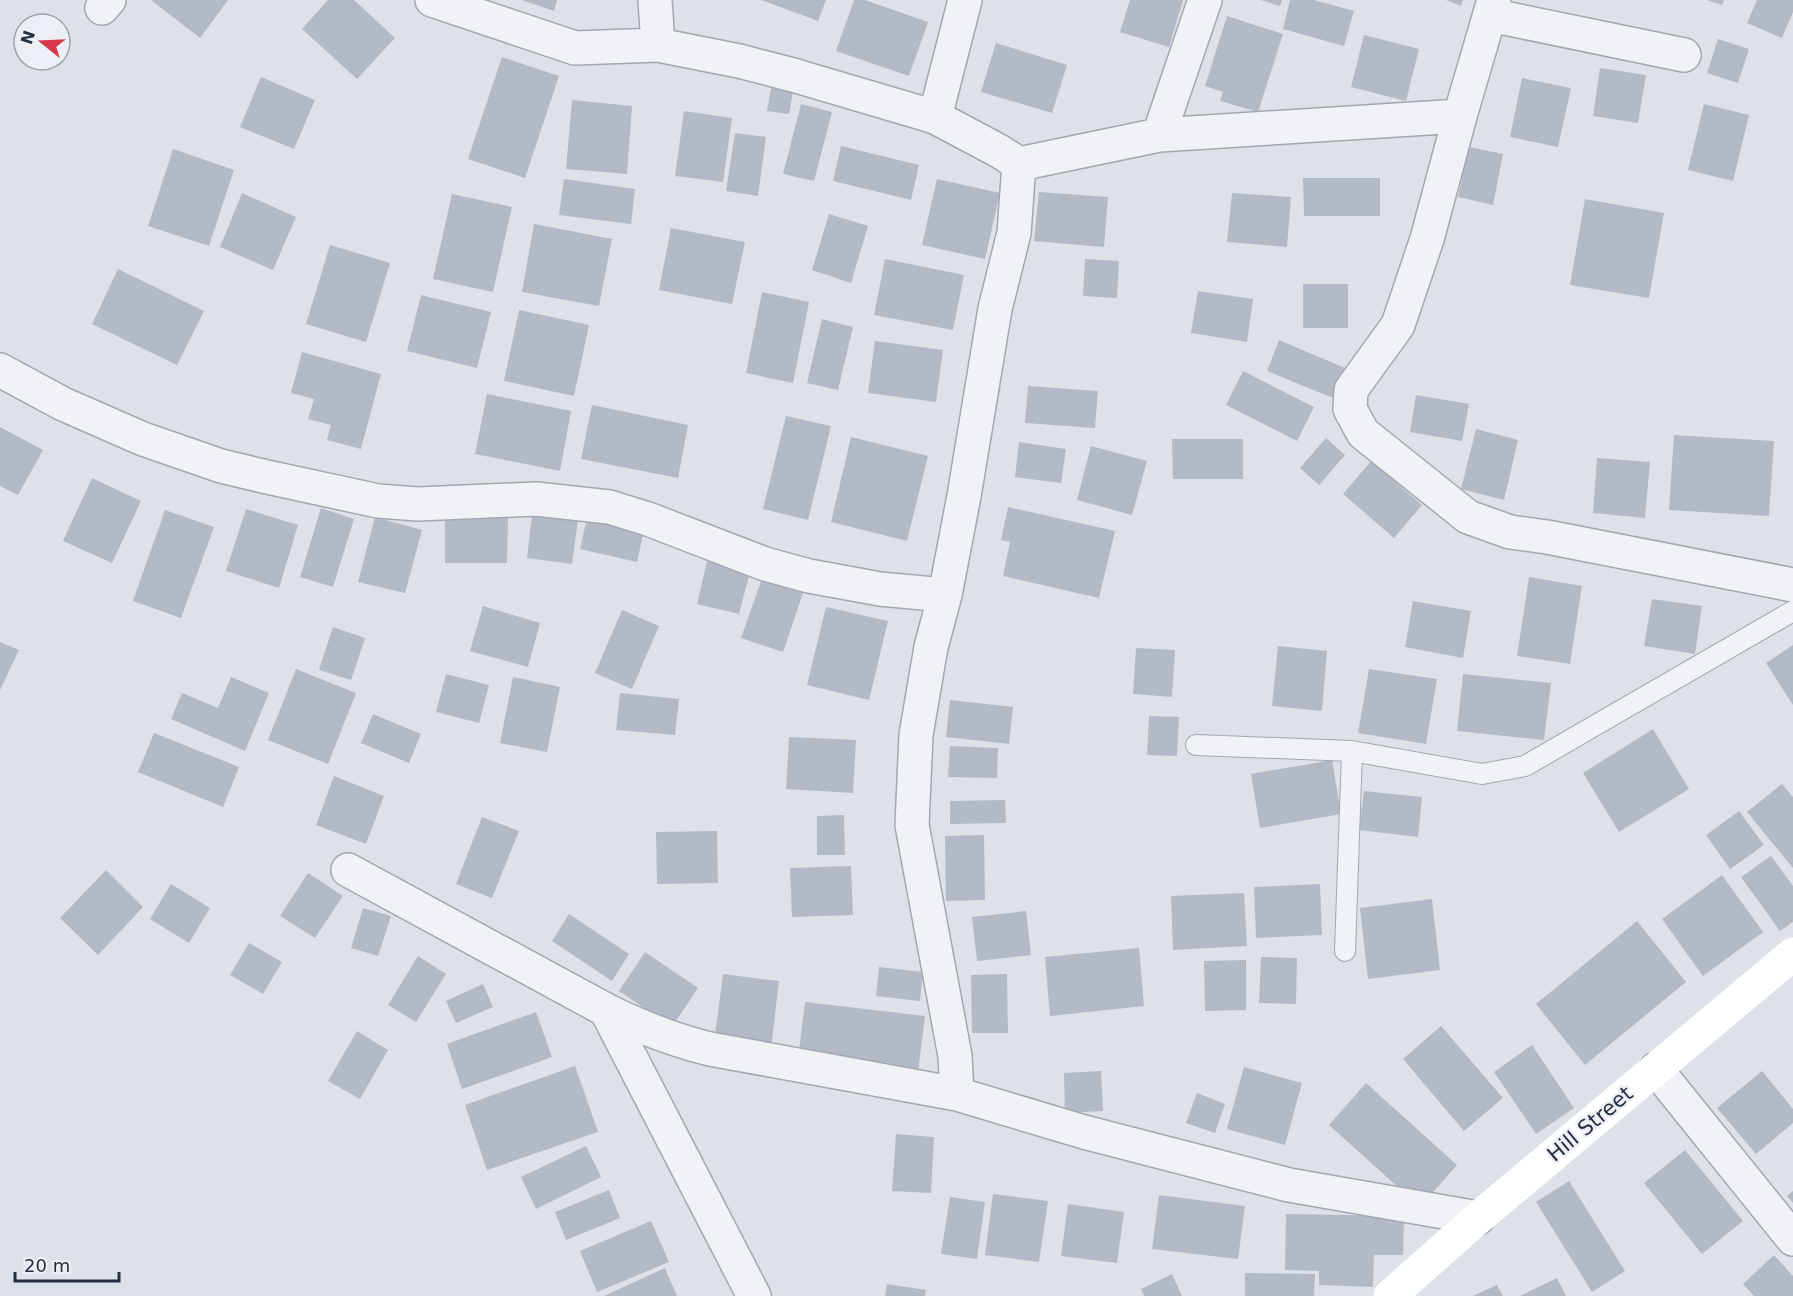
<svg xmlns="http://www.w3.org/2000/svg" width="1793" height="1296" font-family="'DejaVu Sans',sans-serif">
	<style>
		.building { fill: #b4bac5 }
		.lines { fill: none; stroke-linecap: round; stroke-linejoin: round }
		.lane-casing { stroke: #a2a8b2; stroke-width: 22 }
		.street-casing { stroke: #a2a8b2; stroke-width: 36 }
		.lane { stroke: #f0f2f6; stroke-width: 20 }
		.street { stroke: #f0f2f6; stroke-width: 33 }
		.secondary { stroke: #fff; stroke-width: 33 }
		.labels { text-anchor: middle; stroke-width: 5; stroke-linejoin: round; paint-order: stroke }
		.street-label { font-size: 21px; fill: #252e40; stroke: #ecf0f6 }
	</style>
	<rect width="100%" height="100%" fill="#dde1e8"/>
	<!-- building -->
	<path class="building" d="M151,0H228L200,38Z
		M328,0H354L395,38L357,79L302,29Z
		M522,0H557L554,11Z
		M761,0H826L818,21Z
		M854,0H865L928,22L909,76L836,51Z
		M1130,0H1183L1169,47L1120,32Z
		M1261,0H1282L1280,6Z
		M1290,0H1314L1354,11L1344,46L1283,29Z
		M1446,0H1463L1461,6Z
		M1707,0H1724L1722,5Z
		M1757,0H1793V12L1782,38L1747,23Z
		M1227,16L1283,34L1258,112L1220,101L1223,92L1205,86Z
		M1364,35L1419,49L1406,101L1351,87Z
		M1718,39L1749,49L1738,83L1707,73Z
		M996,43L1067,65L1052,113L981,92Z
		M502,57L559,76L525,178L468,159Z
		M1600,68L1646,75L1638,123L1593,116Z
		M261,77L315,100L294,149L240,127Z
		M1522,78L1571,88L1558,147L1510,137Z
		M772,83L794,86L789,114L767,111Z
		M572,100L632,106L627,174L566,169Z
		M801,104L832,112L814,181L783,174Z
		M1704,104L1749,115L1733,181L1688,170Z
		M684,111L732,118L723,182L675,176Z
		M735,133L766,137L758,196L726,191Z
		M841,146L919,165L911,200L833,181Z
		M1469,147L1503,154L1493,205L1458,197Z
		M173,149L234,170L209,246L148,226Z
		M1303,178H1380V216H1304Z
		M564,179L635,189L631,224L559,215Z
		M937,179L1000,193L985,259L922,245Z
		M1039,192L1108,197L1104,247L1034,241Z
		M242,193L296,217L273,270L220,247Z
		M1232,193L1291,197L1287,247L1227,242Z
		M452,194L512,207L493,292L433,279Z
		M1585,199L1664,213L1649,298L1570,285Z
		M829,214L868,226L851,283L812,270Z
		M534,224L612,239L599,306L522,292Z
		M671,228L745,242L732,304L659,290Z
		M330,245L390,263L366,342L306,324Z
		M885,259L964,275L953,330L874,315Z
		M1085,259L1119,261L1117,298L1083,296Z
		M118,269L204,311L177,365L92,324Z
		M1303,284H1348V328H1303Z
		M1198,291L1253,299L1247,342L1191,333Z
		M762,292L809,302L793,383L746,373Z
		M421,295L491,312L477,368L407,351Z
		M519,310L589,325L574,396L504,381Z
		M822,319L853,327L838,390L807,383Z
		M1279,340L1345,368L1333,398L1267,371Z
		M875,341L943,350L936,402L868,393Z
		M302,352L381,374L361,449L327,440L331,425L308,419L314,399L291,393Z
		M1243,371L1314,407L1297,441L1226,405Z
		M1028,386L1098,391L1095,428L1025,423Z
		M487,394L571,411L560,471L475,454Z
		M1416,395L1469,404L1462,441L1410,432Z
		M592,405L688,425L678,478L581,459Z
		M786,416L831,426L808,520L763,509Z
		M0,427L43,450L18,495L0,486Z
		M1476,429L1518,440L1504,500L1461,489Z
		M1674,435L1774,441L1769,516L1669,510Z
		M851,437L928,456L907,541L831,522Z
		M1326,438L1345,455L1319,485L1300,468Z
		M1172,439H1243V479H1173Z
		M1019,442L1066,449L1061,483L1015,477Z
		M1091,446L1147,461L1132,515L1077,500Z
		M1597,458L1650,462L1645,518L1593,513Z
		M1371,461L1422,505L1394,538L1343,494Z
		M92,478L141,501L112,563L63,541Z
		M1008,507L1115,531L1099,598L1003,576L1010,542L1001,540Z
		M321,508L354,519L333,587L300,577Z
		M246,509L298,525L279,588L226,571Z
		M165,510L214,527L181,618L133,601Z
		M588,514L645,526L637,562L580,549Z
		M532,515L578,520L572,564L527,558Z
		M445,516H508L507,563H445Z
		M375,517L422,530L405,593L358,582Z
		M707,561L750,572L739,614L697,604Z
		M764,573L805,587L783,652L741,638Z
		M1529,577L1582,586L1570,664L1517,656Z
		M1652,599L1702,606L1695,654L1644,646Z
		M1413,601L1471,611L1463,658L1405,647Z
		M483,606L540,623L528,667L470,651Z
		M826,607L888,621L869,700L807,685Z
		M622,610L659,626L632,689L595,673Z
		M333,627L365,638L351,680L319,670Z
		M0,642L19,650L0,690Z
		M1793,645V705L1766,663Z
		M1278,646L1327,651L1322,711L1272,706Z
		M1136,648L1175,650L1172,697L1133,694Z
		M296,669L356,693L328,764L268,740Z
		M1369,669L1437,679L1426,744L1358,733Z
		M446,674L489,685L479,723L436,712Z
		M1463,674L1551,683L1544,740L1457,731Z
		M231,677L269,693L245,751L171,719L182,693L218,708Z
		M513,677L560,687L547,752L500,743Z
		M620,693L679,699L675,735L616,730Z
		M950,700L1013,707L1009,744L946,737Z
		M373,714L421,734L409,763L361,743Z
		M1149,716L1179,717L1177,756L1147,755Z
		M1653,729L1689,789L1619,832L1583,773Z
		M154,733L239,767L223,807L138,772Z
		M789,737L856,740L853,793L786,789Z
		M950,746L998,748L997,778L948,777Z
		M1332,760L1341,814L1260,828L1251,774Z
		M334,776L384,796L366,844L316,825Z
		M1782,784L1793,797V868L1747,812Z
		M1364,791L1422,797L1418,837L1359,830Z
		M1005,800L1006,823L950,824V801Z
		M1739,811L1764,845L1730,869L1706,835Z
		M844,815L845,855H817V816Z
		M482,817L519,831L492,898L456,884Z
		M717,831L718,883L657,884L656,832Z
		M984,835L985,900L946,901L945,836Z
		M1771,856L1793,886V922L1780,931L1741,877Z
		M851,866L853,915L792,917L790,868Z
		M106,870L143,907L98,955L60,918Z
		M308,873L343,896L315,938L280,916Z
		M1722,875L1763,932L1703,976L1662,919Z
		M171,884L210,908L189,943L150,919Z
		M1320,884L1322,935L1256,938L1254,887Z
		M1244,893L1247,946L1173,950L1171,896Z
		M1432,899L1440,970L1368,979L1360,908Z
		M363,908L391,916L378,956L351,948Z
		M1026,911L1031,955L977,961L972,917Z
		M569,914L629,954L612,981L552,941Z
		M1637,921L1686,982L1585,1065L1536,1004Z
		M249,943L282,962L263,994L230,975Z
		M1139,948L1144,1006L1050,1016L1045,957Z
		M645,952L698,988L672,1027L619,991Z
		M418,956L446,974L416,1022L388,1005Z
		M1261,957L1297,958L1296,1004L1259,1003Z
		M1246,960V1010L1205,1011L1204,961Z
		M879,967L923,972L920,1001L876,996Z
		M723,974L779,981L771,1049L714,1043Z
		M1007,974L1008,1033H972L971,975Z
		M483,984L493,1007L456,1023L446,1001Z
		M805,1002L925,1016L918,1072L798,1058Z
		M536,1012L552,1057L462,1089L447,1044Z
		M1441,1026L1503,1098L1464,1131L1403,1059Z
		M357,1031L388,1050L360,1099L328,1081Z
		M1532,1045L1574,1108L1536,1134L1494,1072Z
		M575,1066L598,1132L487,1170L465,1105Z
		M1244,1067L1302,1083L1285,1145L1227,1129Z
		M1101,1071L1103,1111L1065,1113L1064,1073Z
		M1762,1071L1793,1109V1123L1756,1154L1717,1108Z
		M1366,1083L1457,1165L1420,1207L1329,1125Z
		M1197,1093L1225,1104L1215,1133L1186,1123Z
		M896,1134L934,1137L931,1193L892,1191Z
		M586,1146L601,1177L536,1209L521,1177Z
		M1685,1150L1743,1221L1702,1254L1644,1183Z
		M1569,1181L1625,1271L1592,1292L1536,1202Z
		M609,1190L620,1218L566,1240L555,1212Z
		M1793,1191V1203L1787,1196Z
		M993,1194L1048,1201L1039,1262L985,1255Z
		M1159,1195L1245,1206L1238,1259L1152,1249Z
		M950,1197L985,1202L977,1259L941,1254Z
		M1068,1204L1124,1212L1117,1263L1061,1256Z
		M1286,1214L1404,1216L1403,1255H1374L1373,1287L1319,1285V1271L1285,1270Z
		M651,1221L669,1262L597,1292L580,1251Z
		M1774,1255L1793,1276V1296H1754L1743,1284Z
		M665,1268L677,1296H604Z
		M1245,1273L1315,1274L1314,1296H1245Z
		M1172,1274L1182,1296H1144L1141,1289Z
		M1557,1278L1566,1296H1520Z
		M887,1284L926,1290L925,1296H885Z
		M1497,1285L1503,1296H1473Z"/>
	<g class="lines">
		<!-- lane casing -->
		<g class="lane-casing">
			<path id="lane" d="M1196,745L1352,751L1482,774L1525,766L1793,611
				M1345,951L1352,751"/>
		</g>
		<!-- street casing -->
		<g class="street-casing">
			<path id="street" d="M432,0L575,48L658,45L739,61L793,75L935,117L999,151L1019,164L1014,233L995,309L964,496L945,595L931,647L916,735L912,825L955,1056L957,1094
				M655,0L658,45
				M1494,0L1460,116L1427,239L1398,325L1351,390L1350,409L1363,433L1468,517L1510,532L1547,537L1793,585
				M102,8L109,0
				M1490,15L1684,55
				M935,117L965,0
				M1159,135L1205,0
				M1019,164L1159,135L1460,116
				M0,370L63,404L143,439L221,466L267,477L378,501L418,504L536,499L609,507L648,519L765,564L809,576L880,589L945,595
				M348,870L606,1010C640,1027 673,1040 710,1049L957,1094L1084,1132L1289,1185L1478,1218
				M606,1010L754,1296
				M1656,1069L1793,1239"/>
		</g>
		<!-- lane -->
		<use href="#lane" class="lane"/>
		<!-- street -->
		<use href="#street" class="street"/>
		<!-- secondary -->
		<path class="secondary" d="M1390,1296L1478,1218L1793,954"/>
	</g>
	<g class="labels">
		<!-- street labels -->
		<g class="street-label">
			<text transform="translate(1590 1124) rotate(-40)" y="7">Hill Street</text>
		</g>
	</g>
	<!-- north arrow -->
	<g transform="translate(42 42) rotate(288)"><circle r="28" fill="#ecf0f6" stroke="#9ca2ad" stroke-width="1.5"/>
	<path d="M0-4.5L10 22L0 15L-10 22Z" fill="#d7384a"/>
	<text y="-9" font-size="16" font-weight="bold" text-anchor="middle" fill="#252e40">N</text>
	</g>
	<!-- scale -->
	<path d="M15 1272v9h104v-9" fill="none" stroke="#252e40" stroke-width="3"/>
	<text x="24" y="1272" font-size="18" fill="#252e40" stroke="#ecf0f6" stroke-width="4.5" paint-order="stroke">20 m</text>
</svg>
